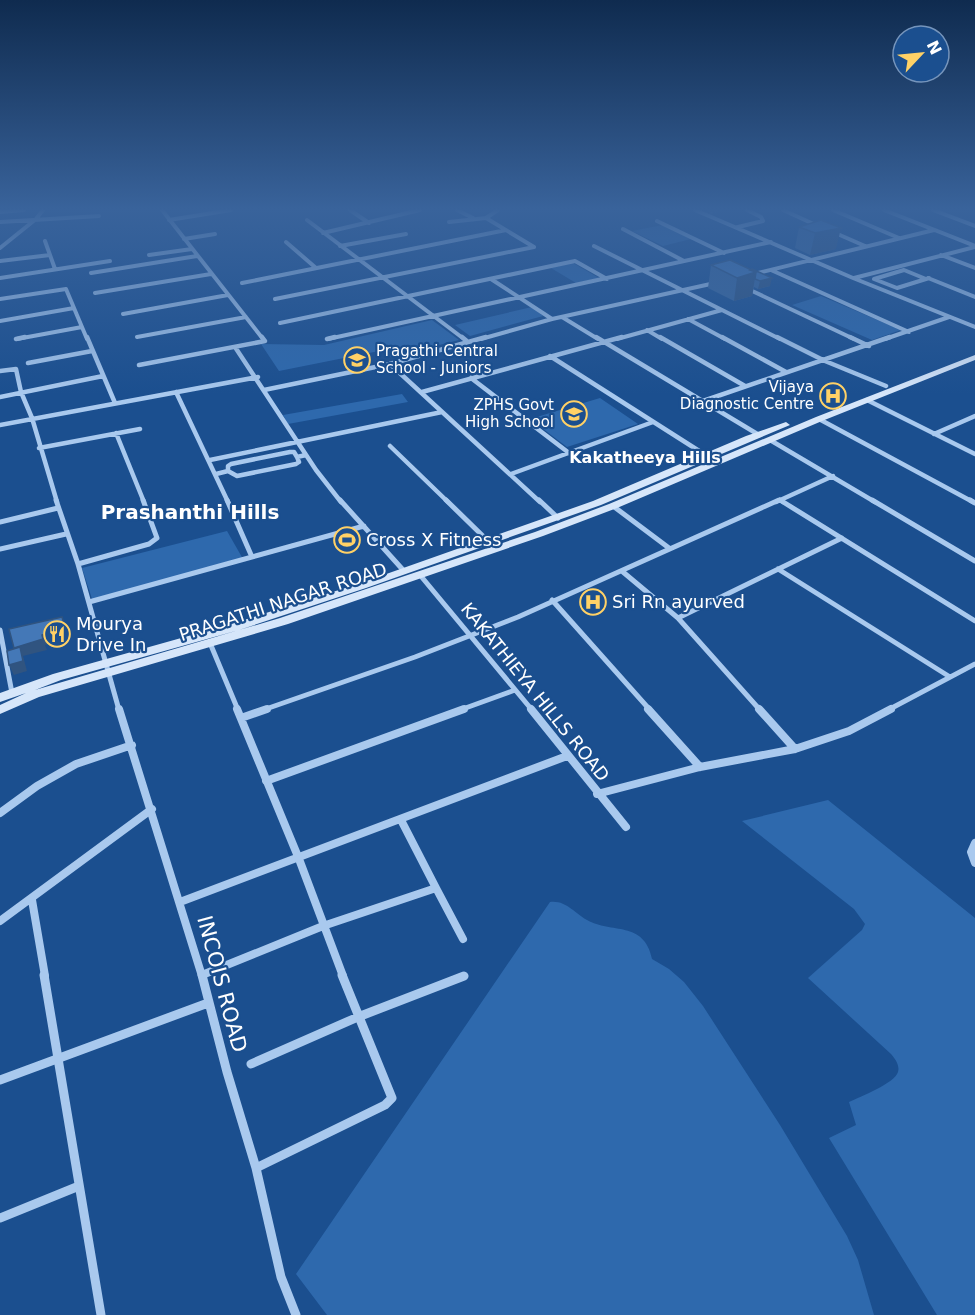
<svg xmlns="http://www.w3.org/2000/svg" width="975" height="1315" font-family="'DejaVu Sans',sans-serif">
	<style>
		.green { fill: #2e69ad }
		.lines { fill: none; stroke-linecap: round; stroke-linejoin: round }
		.minor-tunnel { stroke: #3d69a0; stroke-width: 4; stroke-dasharray: 4 1.5; stroke-linecap: butt }
		.minor-far4 { stroke: #a9c9ee; stroke-width: 4 }
		.minor-far3 { stroke: #a9c9ee; stroke-width: 4.5 }
		.minor-far2 { stroke: #a9c9ee; stroke-width: 5 }
		.minor-far1 { stroke: #a9c9ee; stroke-width: 8 }
		.minor { stroke: #a9c9ee; stroke-width: 9 }
		.secondary { fill: #d6e6fa; fill-rule: evenodd }
		.wall { fill: #3a679d }
		.shaded-wall { fill: #305480 }
		.building { fill: #4478b7; stroke: #305480; stroke-width: 1.5 }
		.labels { text-anchor: middle; stroke-width: 4.5; stroke-linejoin: round; paint-order: stroke }
		.far-poi-label { font-size: 15px; fill: #fff; stroke: #1b4f8f; text-anchor: end }
		.far-neighbourhood-label { font-size: 16px; font-weight: bold; fill: #fff; stroke: #1b4f8f }
		.poi-label { font-size: 18px; fill: #fff; stroke: #1b4f8f; text-anchor: start }
		.street-label { font-size: 18px; fill: #fff; stroke: #1b4f8f }
		.neighbourhood-label { font-size: 20px; font-weight: bold; fill: #fff; stroke: #1b4f8f }
		.near-street-label { font-size: 21px; fill: #fff; stroke: #1b4f8f }
	</style>
	<rect width="100%" height="100%" fill="#1b4f8f"/>
	<!-- green -->
	<path class="green" d="M663,225L691,239L663,246L632,231Z
		M573,263L599,278L576,283L551,268Z
		M821,296L901,330L872,340L792,305Z
		M532,307L543,316L470,336L455,325Z
		M432,320L459,340L391,357L384,350L279,371L261,344L324,345Z
		M402,394L408,402L288,424L283,415Z
		M600,398L638,424L567,447L530,419Z
		M227,531L243,559L92,599L82,568Z
		M828,800L975,918V1315H937L829,1138L856,1125L849,1102C860,1097 895,1083 898,1072C900,1065 895,1059 891,1054L808,978L862,930L865,924L854,909L742,821Z
		M550,902C566,900 574,913 587,920C611,934 644,920 652,959L669,969L684,982L703,1006L780,1125L847,1236L858,1260L874,1315H327L296,1274Z"/>
	<g class="lines">
		<!-- minor-tunnel -->
		<path class="minor-tunnel" d="M709,212L720,210"/>
		<!-- minor-far4 -->
		<path class="minor-far4" d="M162,210L263,339
			M350,210L369,223
			M457,210L473,218
			M695,210L853,278L975,327
			M783,210L818,226
			M833,210L899,238
			M884,210L975,246
			M933,210L975,226
			M0,212L24,210
			M169,220L231,210
			M307,220L464,339
			M657,221L724,253
			M0,222L99,216
			M449,222L486,218L498,210
			M738,227L763,221L761,217L747,210
			M623,229L684,261
			M833,232L865,246
			M323,233L420,210
			M184,239L215,234
			M45,241L55,269
			M286,242L316,268
			M340,246L406,234
			M594,246L780,339
			M0,248L36,219L43,210
			M149,255L192,249
			M941,255L975,268
			M0,261L50,255
			M771,270L909,332
			M904,270L926,279L897,288L874,279Z
			M91,273L197,256
			M754,274L934,230
			M0,278L110,261
			M854,278L975,247
			M928,278L975,297
			M491,279L552,319
			M926,279L929,278
			M242,283L506,230
			M748,289L854,339
			M95,293L211,274
			M0,299L66,289L87,339
			M275,299L534,247L486,218
			M123,314L228,295
			M562,317L598,339
			M688,319L725,339
			M0,321L74,308
			M280,323L575,261L607,279
			M647,330L662,339
			M137,337L246,317
			M17,339L82,327
			M328,339L771,242
			M481,339L552,319L715,283
			M617,339L722,310
			M885,339L949,317"/>
		<!-- minor-far3 -->
		<path class="minor-far3" d="M87,337L115,403
			M462,337L468,342
			M596,337L759,435
			M660,337L745,386
			M722,337L786,372
			M777,337L825,361L886,386
			M850,337L869,346
			M16,339L25,337
			M327,339L335,337
			M235,347L316,470L341,502
			M550,356L707,456
			M28,363L92,351
			M390,364L540,502
			M139,365L265,341L262,337
			M0,371L16,369L21,392L32,418L57,502
			M471,378L569,453
			M264,390L390,364L486,337
			M176,392L228,502
			M422,392L622,337
			M0,397L103,376
			M867,400L975,454
			M703,401L890,337
			M819,419L973,502
			M0,425L258,377
			M116,433L144,502
			M934,434L975,416
			M770,440L875,502
			M390,446L448,502
			M39,448L140,429
			M210,460L442,412
			M228,471V466L231,464L290,452H294L297,457
			M216,474L228,471L237,476L296,464L299,462L297,457L306,455
			M511,474L653,422
			M780,500L783,502
			M776,502L833,476"/>
		<!-- minor-far2 -->
		<path class="minor-far2" d="M56,500L78,564L119,710
			M227,500L252,557
			M340,500L404,571
			M446,500L489,542
			M539,500L558,518
			M780,500L975,621
			M872,500L975,561
			M970,500L975,503
			M613,506L669,548
			M0,522L58,508
			M0,549L66,534
			M78,564L149,544L157,538L143,500
			M778,569L950,677
			M623,572L678,618L760,710
			M420,575L532,710
			M552,600L650,710
			M89,602L364,526
			M678,618L842,538
			M0,630L12,693
			M210,643L238,710
			M263,710L415,657L518,617L779,500
			M460,710L515,690
			M888,710L975,664"/>
		<!-- minor-far1 -->
		<path class="minor-far1" d="M119,709L202,976
			M237,709L299,859L343,976
			M531,709L626,827
			M648,709L700,767
			M759,709L795,749
			M241,718L267,709
			M266,781L464,709
			M597,794L700,767L795,749L849,731L891,709
			M0,813L37,786L76,764L132,745
			M401,820L436,888
			M975,843L971,852L975,863
			M32,900L45,976
			M180,902L567,756
			M0,921L152,809
			M202,975L323,926L436,888L463,939"/>
		<!-- minor -->
		<path class="minor" d="M44,975L101,1315
			M202,975L227,1072L256,1168L281,1277L296,1315
			M251,1064L358,1017L464,976
			M0,1080L208,1003
			M256,1168L385,1105L392,1098L342,975
			M0,1218L79,1186"/>
		<!-- secondary -->
		<path class="secondary" d="M975,355V360L822,421L617,508L543,536L288,624L39,697L0,714V705L26,693L0,702V693L53,674L231,624L358,584L593,501L746,436L786,422L790,425L601,505L366,588L239,630L61,680L35,690L280,618L535,532L609,504L816,417Z"/>
	</g>
	<!-- wall -->
	<path class="wall" d="M821,220L836,249L810,255L795,248L799,227Z
		M730,260L770,286L758,289L754,287L752,296L734,301L708,288L711,265Z"/>
	<!-- shaded-wall -->
	<path class="shaded-wall" d="M841,228L836,249L810,255L815,233Z
		M756,272L752,296L734,301L737,278Z
		M772,278L770,286L758,289L760,281Z
		M62,617L68,638L45,645L47,650L23,656L27,671L14,675L9,665L14,648L42,635Z"/>
	<!-- building -->
	<path class="building" d="M821,220L841,228L815,233L799,227Z
		M730,260L756,272L737,278L711,265Z
		M752,269L772,278L760,281L755,279L756,272L750,270Z
		M62,617L65,628L42,635L43,639L14,648L9,629Z
		M20,647L23,661L9,665L7,651Z"/>
	<!-- sky -->
	<linearGradient id="sky" x2="0" y2="1"><stop stop-color="#0f2b4f"/><stop offset="0.53" stop-color="#39639b"/><stop offset="1" stop-color="#39639b" stop-opacity="0"/></linearGradient>
	<rect width="975" height="394" fill="url(#sky)"/>
	<!-- icons -->
	<defs>
		<g id="school-ring" transform="scale(1.35)"><circle r="9.5" fill="#1b4f8f" stroke="#ffd166" stroke-width="1.5"/><path d="M0-5L7-2L0 1L-7-2ZM-4 1L0 2.5L4 1V4Q0 6-4 4Z" fill="#ffd166"/></g>
		<g id="hospital-ring" transform="scale(1.35)"><circle r="9.5" fill="#1b4f8f" stroke="#ffd166" stroke-width="1.5"/><path d="M-5-5h3v3.5h4V-5h3V5h-3V1.5h-4V5h-3Z" fill="#ffd166"/></g>
		<g id="stadium-ring" transform="scale(1.35)"><circle r="9.5" fill="#1b4f8f" stroke="#ffd166" stroke-width="1.5"/><path d="M0-5a6.5 5 0 1 0 0 10a6.5 5 0 1 0 0-10ZM-3.5-1.8h7v3.6h-7Z" fill="#ffd166"/></g>
		<g id="restaurant-ring" transform="scale(1.35)"><circle r="9.5" fill="#1b4f8f" stroke="#ffd166" stroke-width="1.5"/><path d="M-5-6h1v4h1v-4h1v4h1v-4h1v5L-1.5 .5V6h-2V.5L-5-1ZM5-6V6H3V1.5H1.5Q1.5-4 5-6Z" fill="#ffd166"/></g>
	</defs>
	<g fill-rule="evenodd">
		<use href="#school-ring" x="357" y="360"/>
		<use href="#hospital-ring" x="833" y="396"/>
		<use href="#school-ring" x="574" y="414"/>
		<use href="#stadium-ring" x="347" y="540"/>
		<use href="#hospital-ring" x="593" y="602"/>
		<use href="#restaurant-ring" x="57" y="634"/>
	</g>
	<g class="labels">
		<!-- far-poi labels -->
		<g class="far-poi-label">
			<text x="376" y="356" text-anchor="start">Pragathi Central<tspan x="376" dy="17">School - Juniors</tspan></text>
			<text x="814" y="392">Vijaya<tspan x="814" dy="17">Diagnostic Centre</tspan></text>
			<text x="554" y="410">ZPHS Govt<tspan x="554" dy="17">High School</tspan></text>
		</g>
		<!-- far-neighbourhood labels -->
		<g class="far-neighbourhood-label">
			<text x="645" y="463">Kakatheeya Hills</text>
		</g>
		<!-- poi labels -->
		<g class="poi-label">
			<text x="366" y="546">Cross X Fitness</text>
			<text x="612" y="608">Sri Rn ayurved</text>
			<text x="76" y="630">Mourya<tspan x="76" dy="21">Drive In</tspan></text>
		</g>
		<!-- street labels -->
		<g class="street-label">
			<text transform="translate(283 602) rotate(-18)" y="6">PRAGATHI NAGAR ROAD</text>
			<text transform="translate(535 692) rotate(51)" y="6">KAKATHIEYA HILLS ROAD</text>
		</g>
		<!-- neighbourhood labels -->
		<g class="neighbourhood-label">
			<text x="190" y="519">Prashanthi Hills</text>
		</g>
		<!-- near-street labels -->
		<g class="near-street-label">
			<text transform="translate(222 984) rotate(75)" y="7">INCOIS ROAD</text>
		</g>
	</g>
	<!-- north arrow -->
	<g transform="translate(921 54) rotate(64)"><circle r="28" fill="#1b4f8f" stroke="#7695bc" stroke-width="1.5"/>
	<path d="M0-4.5L10 22L0 15L-10 22Z" fill="#ffd166"/>
	<text y="-9" font-size="16" font-weight="bold" text-anchor="middle" fill="#ffffff">N</text>
	</g>
</svg>
